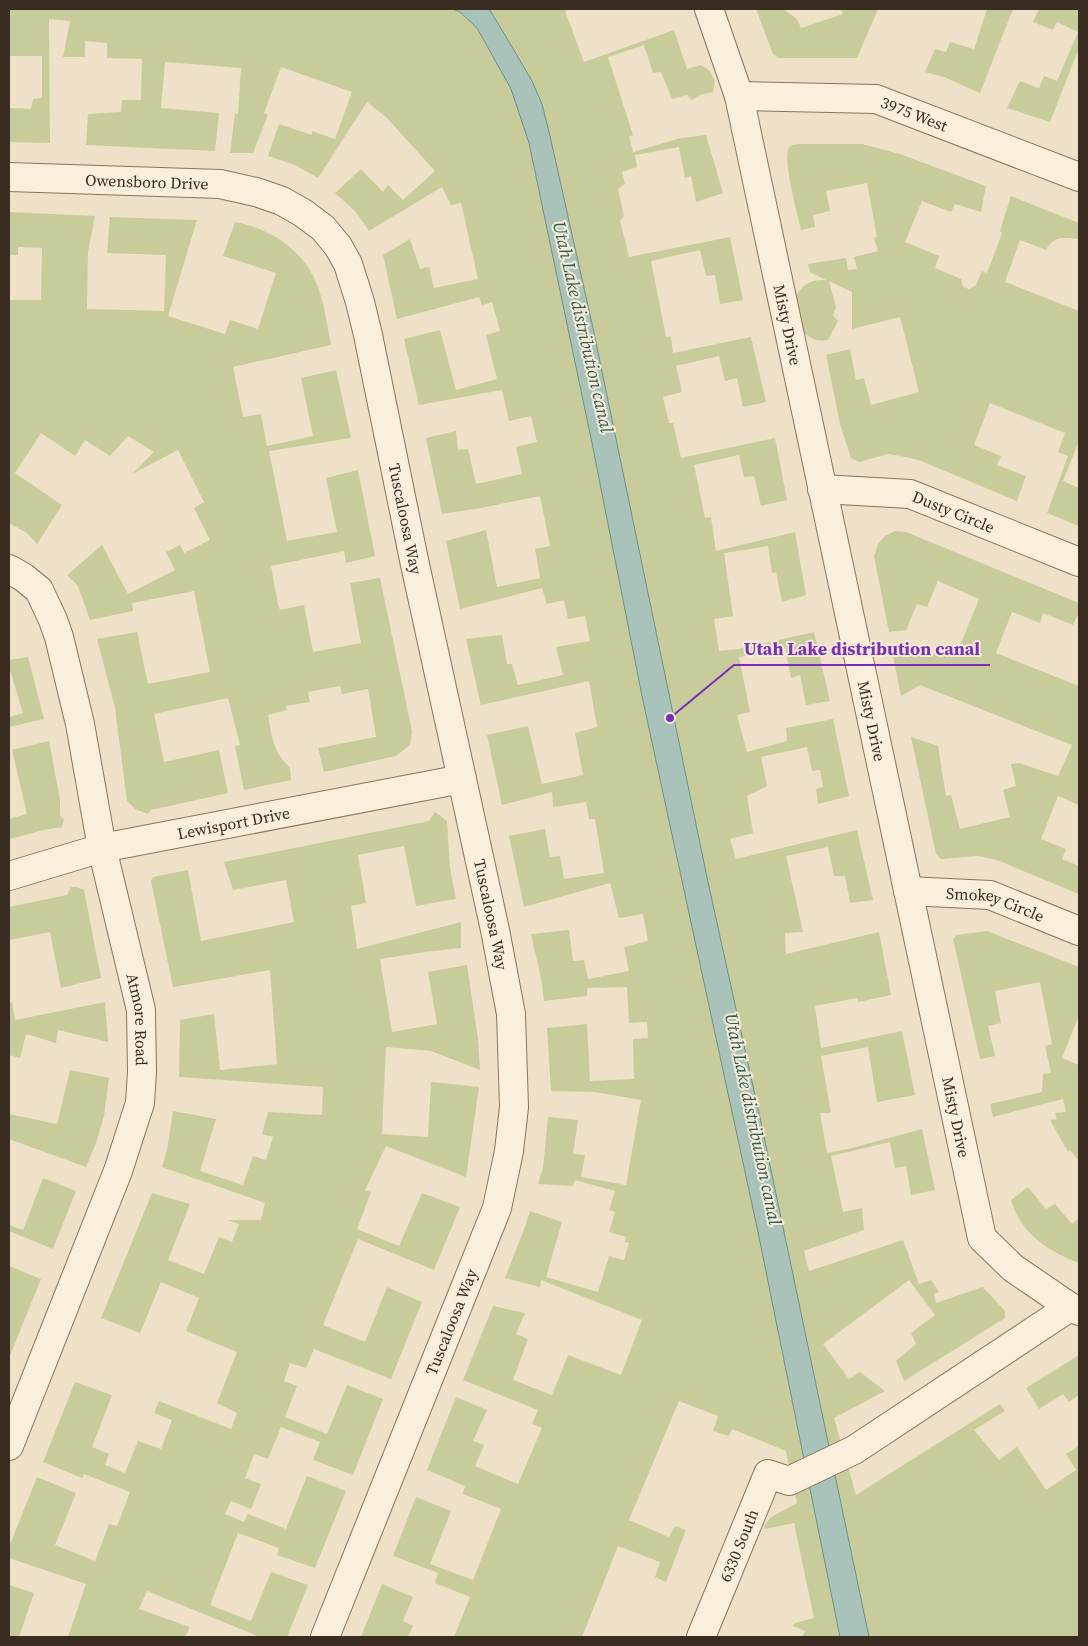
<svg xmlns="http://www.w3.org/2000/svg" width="1088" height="1646" font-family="'Source Serif 4',serif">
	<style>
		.green { fill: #c8cc9b }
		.water { fill: #a9c2ba; stroke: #6f9187 }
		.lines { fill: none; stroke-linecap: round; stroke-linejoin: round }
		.minor-casing { stroke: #8a735d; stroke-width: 30 }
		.minor { stroke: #f9efdb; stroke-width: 28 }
		.labels { text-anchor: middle; stroke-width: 4; stroke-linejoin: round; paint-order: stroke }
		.street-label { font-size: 16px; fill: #3a2c20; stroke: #f5ecd7 }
		.water-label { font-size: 18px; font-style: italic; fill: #305a56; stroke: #f5ecd7 }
		.leader { fill: none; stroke: #7b2cbf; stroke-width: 2 }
		.callout-dot { fill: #7b2cbf; stroke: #f5ecd7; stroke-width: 2 }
		.callout-label { font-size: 18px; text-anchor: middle; font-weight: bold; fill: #7b2cbf; stroke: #f5ecd7; stroke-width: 4; stroke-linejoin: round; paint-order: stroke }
	</style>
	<rect width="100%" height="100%" fill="#eee1c8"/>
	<!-- green -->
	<path class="green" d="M9,9H570L565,11L584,62L674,30L687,69L701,65L710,71L715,81L713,92L700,95L692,100L687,95L672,99L661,72L653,73L644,45L608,57L633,135L629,136L633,152L681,138L706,135L723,193L696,202L691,176L685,178L679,147L635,155L637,167L622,172L625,184L618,189L624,216L620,221L629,257L730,237L743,300L720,304L715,275L706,276L700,250L651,261L666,337L671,336L673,353L751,337L766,402L743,407L737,378L725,381L719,356L676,366L682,392L663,397L669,423H673L681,458L775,438L787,500L761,506L754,476L744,477L739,455L694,465L705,518L711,517L716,551L795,532L806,595L782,602L776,572L772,573L768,546L724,553L733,616L714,619L719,651L739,649L814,632L830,701L806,705L800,675L791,678L785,648L739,657L750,712L737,715L747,752L787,741L786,728L833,719L849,796L818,804L816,789L823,787L820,770L812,771L807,747L761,757L767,786L747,796L753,833L730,839L736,859L857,830L873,900L850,903L845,876H834L828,847L786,856L803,932L785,933L786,954L879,932L891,995L858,1002L857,998L815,1006L821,1048L902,1031L915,1095L877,1102L868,1047L821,1056L831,1113H820L827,1153L848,1149L922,1129L935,1190L911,1195L906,1166L895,1168L890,1142L831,1156L843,1212L862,1208L864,1230L804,1251L809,1271L903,1240L919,1284L931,1280L939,1292L934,1294L936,1303L983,1287L1005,1311V1318L904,1381L896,1361L916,1344L911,1333L935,1315L909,1280L823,1344L849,1379L860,1372L885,1391L834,1418L856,1495L1000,1404L1005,1411L974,1430L999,1460L1017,1447L1046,1490L1076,1470L1066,1454L1079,1446V1637H802L805,1631L793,1626L795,1623L814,1618L794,1523L765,1529L764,1526L771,1517L797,1503L786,1451L732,1429L729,1436L713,1431L718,1416L679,1401L629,1520L669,1537L675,1526L686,1530L666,1582L655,1577L660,1562L618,1546L582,1637H454L470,1597L435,1583L438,1573L393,1556L416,1497L451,1511L430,1564L473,1580L501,1509L463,1494L465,1486L427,1470L456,1397L487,1410L473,1441L484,1445L475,1466L518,1484L542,1428L532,1424L538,1410L463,1380L493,1306L525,1313L516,1334L528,1339L513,1380L552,1395L568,1355L621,1375L642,1320L541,1280L540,1287L505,1278L525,1227L530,1211L562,1222L546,1277L598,1292L609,1256L624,1260L629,1243L625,1242L626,1237L609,1232L615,1212L609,1210L615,1191L575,1180L573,1186L538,1184L543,1168L548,1117L578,1120L573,1154L585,1155L581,1177L626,1185L641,1100L595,1092L551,1091L547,1028L587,1024L590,1081L634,1079L633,1039L648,1038L647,1022L629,1023L627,987L587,988V996L544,1001L541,978L531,934L569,930L573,961L584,960L588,979L629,971L624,947L648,941L643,914L619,918L610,883L524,907L509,836L545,829L550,857L560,856L564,879L604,873L595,819H589L586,802L553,807L552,792L502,805L487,735L528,726L542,784L583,775L575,733L597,727L589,681L481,705L466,639L502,635L507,664H512L518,685L563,675L556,647L590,641L585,616L568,619L564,600L547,604L542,588L460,609L446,541L486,530L497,587L540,578L535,549L550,546L540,496L481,508L442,514L426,438L456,431L458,450L468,449L476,484L522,474L516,447L537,442L531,416L509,421L502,390L419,405L404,339L440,330L456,390L497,379L486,335L500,331L492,302L482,305L479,297L397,319L383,255L410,239L420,269L429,267L434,288L478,279L461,203L451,205L442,187L369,231L355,211L335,193L361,169L383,192L388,185L403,200L435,171L386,117L367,102L318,178L295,165L268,156L279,124L312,135V131L335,139L352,92L281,67L264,113L268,115L253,153H230L235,114H238L241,68L165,62L161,108L219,113L215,151L86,145L88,114L121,112L122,100H141L142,59L107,58V43L85,41V57H63L70,21L49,19L50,143L9,142V108L31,109L33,99L42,98V56H9Z
		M756,9H785L786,11L797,19L801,28L843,14L841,9H878L857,58H779L773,54Z
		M987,9H1013L980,93L944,77L925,72L935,49L946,52L950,42L974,49Z
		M1039,9H1079V48L1050,122L1007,108L1020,81L1039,88L1044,76L1057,81L1078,32L1057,22L1053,30L1033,22Z
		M797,144H862L900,154L986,186L981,212L955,204L951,212L922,201L905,242L939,256L935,268L961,279L963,287L969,289L976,285L982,271L987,273L1002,233L1000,231L1011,196L1079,223V239C1064,238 1054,235 1046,250L1020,240L1005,282L1079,311V441L1063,481L1079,488V526L1047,513L1068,456L1058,452L1065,433L990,403L974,445L1001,456L997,465L1026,476L1017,501L921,461L906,457L888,454L859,462L851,458L840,424L826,355L850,349L856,380L864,378L871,405L919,392L900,317L852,329V292L829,281L836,308L833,315L838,321L828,340C815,343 808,336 799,328L794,299C802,285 809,279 826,280L810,272L808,264L846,258L848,270L857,269L854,257L878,251L874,238L877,237L867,183L826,191L830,211L813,215L815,227L801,230C797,212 784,166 788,151C789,146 792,145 797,144Z
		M9,212L95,216L88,252L87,309L164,311L166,255L107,253L110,217L197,220L168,316L225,334L230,320L258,329L276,273L223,256L235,222C267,228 296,245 312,274C323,293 327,324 331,345L233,367L243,417L261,414L267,446L313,436L301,378L336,370L351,438L269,451L287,541L337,532L326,478L358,470L375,556L346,563L344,551L271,566L278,604L280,610L304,605L313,652L361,643L350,583L380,578L412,731L410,745L396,756L324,772L318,748L376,737L368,689L342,694L340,686L308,692L310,702L286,706L287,710L268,715C272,738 273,751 290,768L291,780L244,790L235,746L240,745L228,698L154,714L164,762L219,750L228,793L151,810L148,814L135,809L127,801L115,708L97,639L137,632L148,684L210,672L194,591L132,603L133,611L90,620L78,586L67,575L102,545L128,594L175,570L166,552L180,545L184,553L210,540L194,508L204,502L178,450L132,474L154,452L128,436L110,456L85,440L75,456L41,433L15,473L62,505L37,544L27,533L9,523V300H41L42,248L18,247V255H9Z
		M895,531L906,532L1079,603V612L1073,625L1043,613L1040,623L1012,612L996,653L1079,686V805L1058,796L1041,839L1066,849L1062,859L1079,866V894L997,860L978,856L941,859L936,854L911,737L938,746L946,796L951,795L960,829L1010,817L1003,790L1016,786L1011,764L1019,763L1058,776L1072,745L920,685L901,696L893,656L909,654L915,650L932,657L937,645L957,653L979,599L938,581L927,607L917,604L906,630L889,632L874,556L878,544L885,536Z
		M28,657L44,719L9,727V717L23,713L10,670H9V660Z
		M49,741L60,800V815L64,820L61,828C53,826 20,837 9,839V819L27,814L12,750Z
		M435,812L447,821L450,868L456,899L416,906L404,846L358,855L366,903L351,906L357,949L461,922V948L425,952L380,959L392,1032L437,1024L428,972L467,965L478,1039L480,1070L431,1051L386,1047L382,1134L428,1137L431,1082L479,1087L466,1177L386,1146L365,1190L371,1192L357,1229L399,1246L422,1193L460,1207L434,1270L358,1239L323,1325L365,1342L387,1287L422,1302L391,1379L314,1349L306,1368L290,1363L284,1381L297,1386L285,1417L327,1434L347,1385L383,1399L353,1475L313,1460L320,1442L281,1427L268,1459L254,1454L245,1478L261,1484L251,1509L231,1501L225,1514L244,1522L248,1514L286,1529L307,1476L346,1491L315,1568L277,1555L279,1548L238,1533L210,1605L251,1621L271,1572L308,1585L287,1637H260L147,1591L139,1609L190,1627L185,1637H68L86,1584L9,1558V1547L37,1477L76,1493L55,1545L95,1561L109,1524L117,1526L130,1492L84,1474L82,1478L43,1462L75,1382L112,1395L92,1447L109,1454L105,1465L125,1473L138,1441L161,1449L172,1420L154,1413L159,1401L231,1429L237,1413L217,1403L237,1352L186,1331L199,1298L161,1282L140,1333L101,1318L152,1193L190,1204L168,1260L204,1274L219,1237L232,1242L239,1224L227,1220H261L265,1203L162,1167L167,1150L173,1111L216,1119L200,1171L243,1185L253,1156L266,1160L273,1137L262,1134L268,1112L322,1115L323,1087L179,1077L180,1020L214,1014L220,1070L277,1064L270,970L173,987L151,881L153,877L188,870L201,941L294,922L286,880L233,890L224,862L429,821Z
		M71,887H76L84,890L101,978L61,988L50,932L9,940V907L67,895Z
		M987,931L1079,967V1015L1062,1058L1079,1065V1161L1070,1150L1068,1152L1050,1120L1057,1119L1055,1113L1066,1112L1063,1099L993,1117L990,1104L1042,1092L1043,1074L1051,1073L1045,1046L1052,1044L1040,982L995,991L1001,1023L988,1026L995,1056L980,1059L953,939L956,935Z
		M12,1002L15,1020L105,1002L108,1042L58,1030L56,1043L26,1034L20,1058L9,1055V1003Z
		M70,1070L109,1078L104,1116L96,1143L86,1167L9,1139V1114L57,1124Z
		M43,1178L76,1191L53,1249L9,1231V1225L23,1230Z
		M1028,1187L1046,1209L1055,1204L1072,1224L1079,1218V1263C1048,1251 1021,1234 1011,1200Z
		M9,1266L41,1279L9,1358Z
		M1079,1355V1395L1069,1402L1063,1394L1039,1409L1026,1388Z
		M382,1584L413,1597L403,1621L413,1626L408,1637H361Z
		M9,1585L34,1593L19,1637H9Z"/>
	<!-- water -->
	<path class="water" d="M453,9H489L502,30L532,81L542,104L550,136L593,328L708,882L762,1127L869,1637H840L758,1232L642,696L592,443L529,143L511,89L477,28L460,12Z"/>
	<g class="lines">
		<!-- minor casing -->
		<g class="minor-casing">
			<g id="minor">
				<path id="s1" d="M709,9L739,96L982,1238L1013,1268L1070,1307"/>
				<path id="s2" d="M739,96L876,99L1079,177"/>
				<path id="s3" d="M9,177L220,184L256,192L282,201L303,213L323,228L338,246L348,264L360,302L368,335L414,560L495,930L511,1014L514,1107L509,1151L497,1208L325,1637"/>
				<path id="s4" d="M822,489L910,494L1079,562"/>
				<path id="s5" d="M9,569L23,577L39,590L53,620L59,637L80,724L102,848L141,1010L142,1072L140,1103L118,1171L9,1446"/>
				<path id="s6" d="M9,876L102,848L462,779"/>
				<path id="s7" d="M908,891L990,895L1079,931"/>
				<path id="s8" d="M701,1637L768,1474L789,1481L854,1450L1070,1307L1079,1311"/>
			</g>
		</g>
		<!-- minor -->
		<use href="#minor" class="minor"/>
	</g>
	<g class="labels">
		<!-- street labels -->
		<g class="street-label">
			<text dy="6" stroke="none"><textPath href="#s2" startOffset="178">3975 West</textPath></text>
			<text dy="6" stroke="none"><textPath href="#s3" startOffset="138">Owensboro Drive</textPath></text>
			<text dy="6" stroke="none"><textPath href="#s1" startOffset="326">Misty Drive</textPath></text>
			<text dy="6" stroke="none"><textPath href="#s4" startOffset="135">Dusty Circle</textPath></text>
			<text dy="6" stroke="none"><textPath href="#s3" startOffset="630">Tuscaloosa Way</textPath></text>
			<text dy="6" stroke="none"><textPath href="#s1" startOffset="731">Misty Drive</textPath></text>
			<text dy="6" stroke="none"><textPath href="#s6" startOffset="231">Lewisport Drive</textPath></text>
			<text dy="6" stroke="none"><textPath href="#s7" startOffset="89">Smokey Circle</textPath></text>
			<text dy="6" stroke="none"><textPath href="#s3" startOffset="1035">Tuscaloosa Way</textPath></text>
			<text dy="6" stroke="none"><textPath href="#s5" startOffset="479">Atmore Road</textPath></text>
			<text dy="6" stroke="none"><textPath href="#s1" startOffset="1136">Misty Drive</textPath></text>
			<text transform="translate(451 1322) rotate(-68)" y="6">Tuscaloosa Way</text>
			<text dy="6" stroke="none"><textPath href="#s8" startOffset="99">6330 South</textPath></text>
		</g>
		<!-- water labels -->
		<g class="water-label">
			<text transform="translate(583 327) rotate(77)" y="6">Utah Lake distribution canal</text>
			<text transform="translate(753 1119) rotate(78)" y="6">Utah Lake distribution canal</text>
		</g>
	</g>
	<!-- callouts -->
	<path class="leader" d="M670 718L734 665H990"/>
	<circle class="callout-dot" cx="670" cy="718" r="5"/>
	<g class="callout-label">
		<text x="862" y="655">Utah Lake distribution canal</text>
	</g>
	<!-- border -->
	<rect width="1088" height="1646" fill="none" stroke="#3a2c20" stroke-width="20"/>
</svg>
